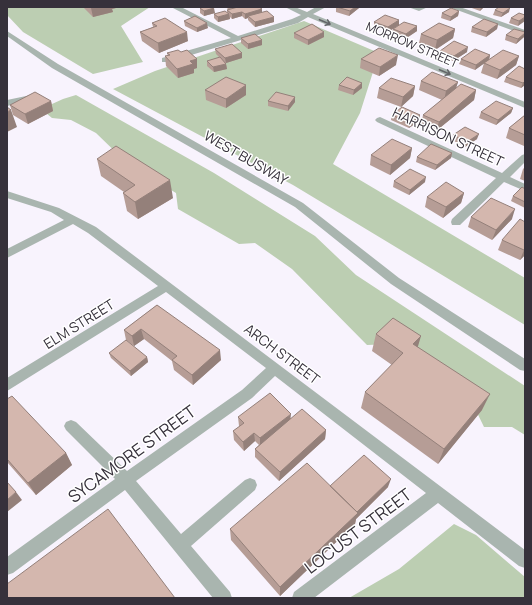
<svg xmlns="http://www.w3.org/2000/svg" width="532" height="605" font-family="Manrope,sans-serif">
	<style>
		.green { fill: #bcceb2 }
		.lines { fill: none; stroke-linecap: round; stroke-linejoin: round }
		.minor { fill: #a9b5af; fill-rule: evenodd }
		.wall { fill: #b69d96 }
		.shaded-wall { fill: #94807a }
		.building { fill: #d4b7ae; stroke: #94807a }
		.oneway { stroke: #646669 }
		.labels { text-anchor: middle; stroke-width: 3; stroke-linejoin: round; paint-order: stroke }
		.far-street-label { font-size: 12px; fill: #36313b; stroke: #fff }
		.street-label { font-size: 14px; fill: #36313b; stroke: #fff }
		.near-street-label { font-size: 17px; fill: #36313b; stroke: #fff }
	</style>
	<rect width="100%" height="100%" fill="#f8f3fd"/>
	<!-- green -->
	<path class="green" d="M7,7H150L121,26L143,62L93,74L23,32L7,15Z
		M304,21L379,53L360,113L333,164L525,278V325L293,185L113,89L155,71Z
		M76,95L214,173L315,236L356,275L525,386V435L512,427H484L468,394L392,344L367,345L292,269L255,243L239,244L178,209L176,193L129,165L96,133L71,120L52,118L41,109L63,99Z
		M454,524L476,535L525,577V598H349L399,569Z"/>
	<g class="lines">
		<!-- minor -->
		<path class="minor" d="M171,7H181L238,36L292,19L301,15L285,7H295L307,12L316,7H326L313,14L525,102V108L308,17L298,23L168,62H162V58L231,38Z
			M408,7H428L419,11Z
			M449,7H460L525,30V35Z
			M7,31L58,64L303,203L399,278L525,359V371L520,370L391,284L295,207L52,68L7,36Z
			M31,95L35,98L34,100L7,106V100Z
			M380,117L502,173L522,155L525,154V162L510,177L525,184V191L504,182L460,225H452L451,222L452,219L496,178L377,122L375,120L377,118Z
			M7,191L59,208L96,227L525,550V568L519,566L438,503L314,598H292L294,592L426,493L275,376L252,398L136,481L181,534L245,480L250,478L255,480L257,485L255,490L191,546L230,592L232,598H213L125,490L13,573L7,575V557L115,479L66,430L64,426L66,422L71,420L76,422L127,471L242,390L266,368L166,292L7,391V378L158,286L88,233L73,224L7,258V249L64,220L51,212L7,198Z"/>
	</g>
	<!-- wall -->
	<path class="wall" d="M83,7H120L112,9L113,12L93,17Z
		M226,7H259L262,12L274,22L255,27L248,20V18L245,19L242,16L232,19L230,17V19L218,22L214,18V14L227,12V10H229Z
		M336,7H359V8L349,16L336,12Z
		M469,7H484L480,11Z
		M200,8L215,13L204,16L200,13Z
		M495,10L509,12L501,17L493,15Z
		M459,11L458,16L450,21L441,18L442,13Z
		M525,15L518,26L509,23L511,18Z
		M399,20V25L388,32L374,26V22Z
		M184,21L208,28L197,32L185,26Z
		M152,23L188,41L159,53L142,41L140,32L153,27Z
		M498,24L497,29L486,37L471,32L472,27Z
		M417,26V31L405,39L392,33L393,29Z
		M455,29L453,38L435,50L419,43L421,34Z
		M525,32L524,37L516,44L505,40L506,35Z
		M294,33L324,37L308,45L294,38Z
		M241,38L262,40V45L248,49L241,43Z
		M215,49L242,58L226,63V64L227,69L214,72L207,66V61L220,58L216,54Z
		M440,51L467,52L453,61L439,55Z
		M167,53L197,59V68L194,69V73L178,78L166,66L165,56H168Z
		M490,55L489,60L519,56L516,65L497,79L481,73L484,63L475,70L459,64L461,59Z
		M361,59L396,65L379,76L360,68Z
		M525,69V85L521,88L504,82L506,77Z
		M421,81L458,82L456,88L476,90L474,100L436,131L421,125L423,115L442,100L419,90Z
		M362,83V88L353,95L338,90L339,85Z
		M415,86L413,96L401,107L377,98L379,88Z
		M205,90L246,95L226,108L206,100Z
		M51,101L53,111L28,124L13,115L10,105Z
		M268,101L295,102L288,111L268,106Z
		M513,108L511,113L496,125L479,118L481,112Z
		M392,115L419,121L409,128L391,120Z
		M525,115V145L524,146L506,138L509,128Z
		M453,135L477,139L465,147L452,140Z
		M412,148L410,158L390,175L370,165L371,155Z
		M452,153L451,158L435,170L416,162L417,157Z
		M97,159L173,198L138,219L127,211L123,193L124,192L101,176Z
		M525,167V181L520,179L523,169Z
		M394,181L425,182L409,195L393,187Z
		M525,189V208L511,201L513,196Z
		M464,193L461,203L443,218L425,207L427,197Z
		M471,217L512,219L492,240L468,227Z
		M525,222V255L520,260L498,250L502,240Z
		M157,305L221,360L193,385L174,370L172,361L144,339L134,346L126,340L124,330Z
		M376,334L418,347L482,410L438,464L361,408L365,392L392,365L372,351Z
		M109,353L147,357L148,362L131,376L111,358Z
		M7,399L66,453L72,465L36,495L7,462Z
		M238,417L291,418L326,430L325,439L279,481L255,457V449L259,445L255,441L244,451L234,440L233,431L239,427V426Z
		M330,486L388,487L356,519L355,524L280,596L231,540L230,529Z"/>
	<!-- shaded-wall -->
	<path class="shaded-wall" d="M95,7H120L112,9L113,12L93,17L91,8Z
		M355,7H359V8L349,16L350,11Z
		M481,7H484L480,11Z
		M214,8L215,13L204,16V11Z
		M510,8L509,12L501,17L503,13Z
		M262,9V14L248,16V18L245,19V14Z
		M459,11L458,16L450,21L451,17Z
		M242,12V16L232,19V14Z
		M229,14L230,19L218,22V17Z
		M274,17V22L255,27V22Z
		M525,17V21L518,26L519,21Z
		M399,20V25L388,32V27Z
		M207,23L208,28L197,32V28Z
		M498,24L497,29L486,37L487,32Z
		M417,26V31L405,39L406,34Z
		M455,29L453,38L435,50L437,40Z
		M187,32L188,41L159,53L158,43Z
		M324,32V37L308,45V40Z
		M525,33L524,37L516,44L518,39Z
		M262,40V45L248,49V44Z
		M468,47L467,52L453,61L454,56Z
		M242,53V58L226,63L225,58Z
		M398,55L396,65L379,76L380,67Z
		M490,55L489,60L475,70L476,65Z
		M519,56L516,65L497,79L500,70Z
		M197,59V68L194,69V73L178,78L177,69L190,61Z
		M226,64L227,69L214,72L213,67Z
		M525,81V85L521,88L523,83Z
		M458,82L455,91L444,101L446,91Z
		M362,83V88L353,95L354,90Z
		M246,85V95L226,108V99Z
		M415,86L413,96L401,107L403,97Z
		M476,90L474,100L436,131L439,122Z
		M295,97V102L288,111V106Z
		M51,101L53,111L28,124L25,114Z
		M513,108L511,113L496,125L498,120Z
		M11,110L17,127L7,132V112Z
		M420,115L419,121L409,128L410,123Z
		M479,134L477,139L465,147L467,142Z
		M412,148L410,158L390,175L391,165Z
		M452,153L451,158L435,170L437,165Z
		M426,177L425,182L409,195L410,190Z
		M170,180L173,198L138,219L135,202Z
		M464,193L461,203L443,218L446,207Z
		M515,209L512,219L492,240L496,230Z
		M524,250H525V255L520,260Z
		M141,329L144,339L134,346L132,336Z
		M421,336L416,353L413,344Z
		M220,350L221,360L193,385L192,375Z
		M147,357L148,362L131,376L130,371Z
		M490,394L482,410L438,464L444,449Z
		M291,414L290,423L260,447V438Z
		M326,430L325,439L279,481L280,472Z
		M254,433L255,441L244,451L243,442Z
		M66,453L72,465L36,495L28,483Z
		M391,479L388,487L356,519L355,524L280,596V587Z
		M16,492L22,500L7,512V500Z"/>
	<!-- building -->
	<path class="building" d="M203,7H213L214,8L204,11L200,8Z
		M238,7H259L262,9L245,14L242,12L232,14L227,10Z
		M337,7H355L350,11Z
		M499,7H508L510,8L503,13L495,10Z
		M451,8L459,11L451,17L442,13Z
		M225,11L229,14L218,17L214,14Z
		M267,11L274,17L255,22L248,16Z
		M519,13L525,15V17L519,21L511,18Z
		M385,15L399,20L388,27L374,22Z
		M195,16L207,23L197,28L184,21Z
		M165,18L187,32L158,43L140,32L157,26L152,23Z
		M484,19L498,24L487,32L472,27Z
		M404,22L417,26L406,34L393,29Z
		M439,23L455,29L437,40L421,34Z
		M312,24L324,32L308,40L294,33Z
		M514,29L525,32V33L518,39L506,35Z
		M255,34L262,40L248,44L241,38Z
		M454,41L468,47L454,56L440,51Z
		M232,44L242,53L225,58L215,49Z
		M379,48L398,55L380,67L361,59Z
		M475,49L490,55L476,65L461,59Z
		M178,50L181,52L187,50L197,59L190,61L193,64L177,69L165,56L170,55L167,53Z
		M503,50L519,56L500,70L484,63Z
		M220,57L226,64L213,67L207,61Z
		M519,66L525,69V81L523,83L506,77Z
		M432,72L458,82L446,91L421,81Z
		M226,77L246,85L226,99L205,90Z
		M347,77L362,83L354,90L339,85Z
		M391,78L415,86L403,97L379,88Z
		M461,84L476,90L439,122L423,115Z
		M35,92L51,101L25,114L10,105Z
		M276,92L295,97L288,106L268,101Z
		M496,101L513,108L498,120L481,112Z
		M7,107L11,110L7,112Z
		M402,107L420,115L410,123L392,115Z
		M525,115V135L509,128Z
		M465,127L479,134L467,142L453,135Z
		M392,139L412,148L391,165L371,155Z
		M431,144L452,153L437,165L417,157Z
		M116,146L170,180L135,202L123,193L135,185L97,159Z
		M410,169L426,177L410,190L394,181Z
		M446,182L464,193L446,207L427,197Z
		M522,187L525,189V202L513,196Z
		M491,198L515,209L496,230L471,217Z
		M520,219L525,222V250H524L502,240Z
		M157,305L220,350L192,375L172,360L177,356L141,329L132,336L124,330Z
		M393,318L421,336L413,344L490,394L444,449L365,392L403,353L376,334Z
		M126,340L147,357L130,371L109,353Z
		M270,393L291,414L260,438L254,433L243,442L233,431L244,423L238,417Z
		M12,396L66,453L28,483L7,459V399Z
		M302,409L326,430L280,472L255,449Z
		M364,455L391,479L357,512L330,486Z
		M307,463L358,513L280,587L230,529Z
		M7,482L16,492L7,500Z
		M108,509L175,598H7V584Z"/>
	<!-- one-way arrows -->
	<defs><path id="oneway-shaft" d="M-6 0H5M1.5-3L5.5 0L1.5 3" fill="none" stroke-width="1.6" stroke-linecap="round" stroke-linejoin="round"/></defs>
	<g class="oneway">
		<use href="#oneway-shaft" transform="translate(325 22) rotate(23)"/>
		<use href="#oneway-shaft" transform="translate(445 72) rotate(23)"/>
	</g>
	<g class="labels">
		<!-- far-street labels -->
		<g class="far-street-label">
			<text transform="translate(412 45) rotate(23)" y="4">MORROW STREET</text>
		</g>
		<!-- street labels -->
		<g class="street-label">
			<text transform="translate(448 137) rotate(25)" y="5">HARRISON STREET</text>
			<text transform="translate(246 158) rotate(30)" y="5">WEST BUSWAY</text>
			<text transform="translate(79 324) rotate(-32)" y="5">ELM STREET</text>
			<text transform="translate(282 354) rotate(37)" y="5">ARCH STREET</text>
		</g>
		<!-- near-street labels -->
		<g class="near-street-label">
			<text transform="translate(132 454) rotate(-36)" y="6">SYCAMORE STREET</text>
			<text transform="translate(358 531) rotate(-37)" y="6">LOCUST STREET</text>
		</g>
	</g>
	<!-- border -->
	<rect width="532" height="605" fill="none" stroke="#36313b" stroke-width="16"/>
</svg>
